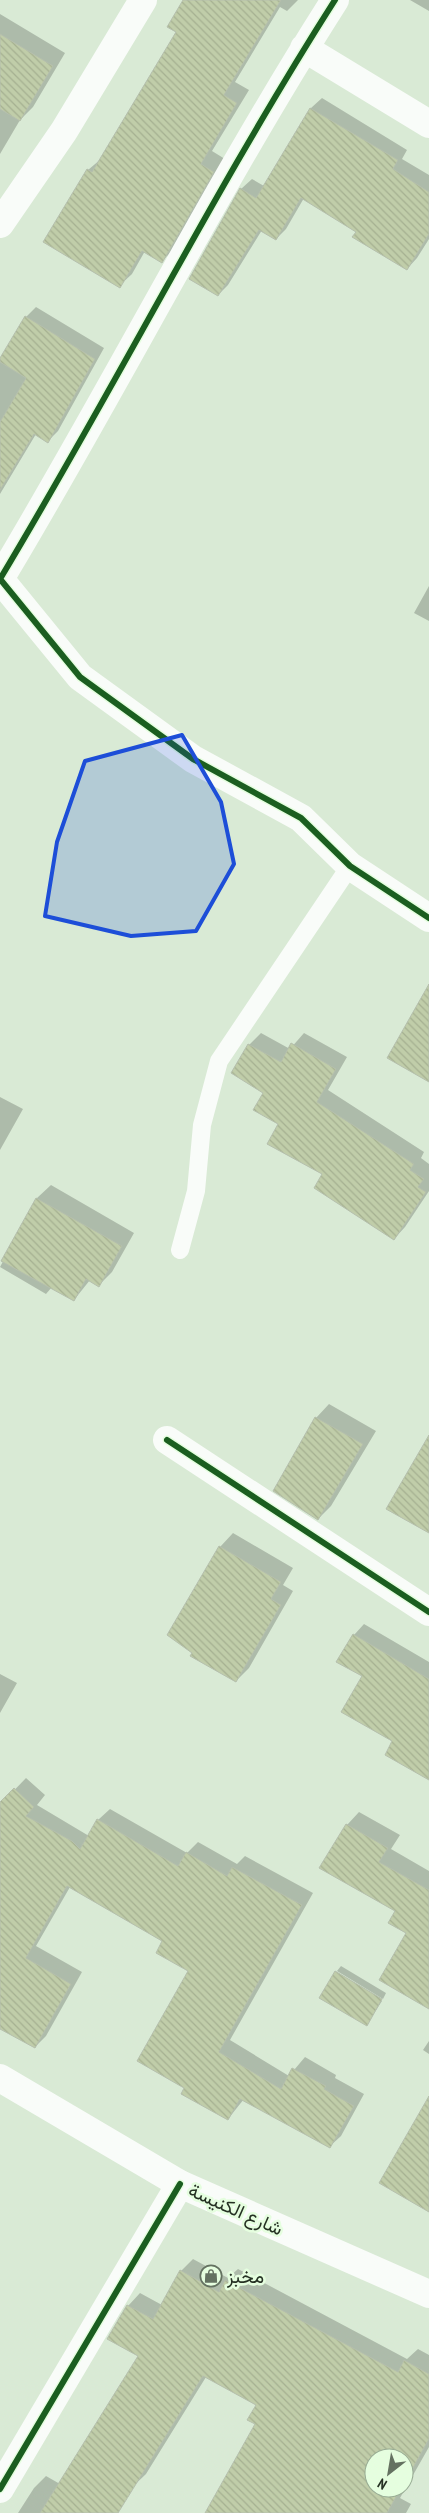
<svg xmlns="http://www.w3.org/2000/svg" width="429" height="2513" font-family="'PT Sans Narrow',Vazirmatn,sans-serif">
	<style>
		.shadow { fill: #0003; fill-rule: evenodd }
		.building { fill: url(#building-back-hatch); stroke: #b5bfad }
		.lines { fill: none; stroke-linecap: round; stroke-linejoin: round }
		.lane { stroke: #f9fcf9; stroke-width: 18 }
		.street { stroke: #f9fcf9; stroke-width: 28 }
		.secondary { stroke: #f9fcf9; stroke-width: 28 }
		.cycleway-casing { stroke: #e5fedf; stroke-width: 9 }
		.cycleway { stroke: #1b5e20; stroke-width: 6 }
		.marked { fill: #1d4ed8; fill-opacity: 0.2; stroke: #1d4ed8; stroke-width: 4; stroke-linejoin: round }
		.labels { text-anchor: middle; stroke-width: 5; stroke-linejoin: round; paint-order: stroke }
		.street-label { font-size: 19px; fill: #253123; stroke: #e5fedf }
		.poi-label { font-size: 19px; fill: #253123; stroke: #e5fedf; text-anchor: start }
	</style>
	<defs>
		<pattern id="building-back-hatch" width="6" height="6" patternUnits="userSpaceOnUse" patternTransform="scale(1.25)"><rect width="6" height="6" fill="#c0cda9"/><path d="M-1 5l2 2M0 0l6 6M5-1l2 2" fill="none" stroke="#a5b091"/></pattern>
	</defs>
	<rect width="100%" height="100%" fill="#d9ead5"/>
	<!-- shadow -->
	<path class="shadow" d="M184,0H298L287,11L280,7L235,82L249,90L212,151L225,159L174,249L162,261L145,251L132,274L119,286L88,170L101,159L177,32Z
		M410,0H429V11Z
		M0,14L65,53L33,107L20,120L0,154Z
		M322,98L407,150L402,159L429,175V239L417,258L407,269L358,231L304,198L286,229L276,239L262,230L228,285L218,295L191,278L241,189L252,179L264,186L311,108Z
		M36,307L104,348L58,431L48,441L36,434L0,494V361L26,317Z
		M429,586V621L414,613Z
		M261,1033L290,1049L304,1033L347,1057L328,1090L424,1152L421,1158L429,1164V1191L405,1227L394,1239L324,1174L279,1123L265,1092L249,1045Z
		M0,1097L23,1109L0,1150Z
		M51,1185L134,1233L112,1272L99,1285L90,1280L74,1300L52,1287L46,1294L0,1267L37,1198Z
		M329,1404L376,1431L331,1506L318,1519L316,1418Z
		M233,1533L293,1568L283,1585L293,1591L249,1668L236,1681L220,1547Z
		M364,1624L429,1662V1779L394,1740L363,1676L354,1635Z
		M0,1674L17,1683L0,1713Z
		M26,1778L45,1795L37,1805L89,1836L98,1820L110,1809L187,1853L198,1842L237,1864L245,1856L313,1893L230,2040L289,2076L305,2057L336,2075L335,2078L364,2094L341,2136L329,2147L244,2099L228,2119L186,2088L189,1970L164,1941L70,1887L36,1946L82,1972L46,2036L35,2047L0,2027V1805Z
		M359,1812L400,1835L391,1849L429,1871V2008L408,1933L347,1825Z
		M341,1966L386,1993L383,1999L337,1971Z
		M335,1973L382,2001L367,2024Z
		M429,2041V2054L423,2050Z
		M193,2259L228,2278L238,2269L407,2359L418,2349L429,2355V2447L400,2498L411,2504L406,2513H207L256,2424L257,2405L206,2377L146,2474L105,2513H18L34,2488L46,2476L60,2484L140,2356L128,2306L140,2293L162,2305L181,2271ZM374,2458H404V2488H374Z"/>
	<!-- building -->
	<path class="building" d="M183,0H281L224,95L237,103L201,164L214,172L162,263L142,251L120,288L43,242L87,169L92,172L176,32L167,27Z
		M0,34L53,66L20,121L0,109Z
		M310,108L398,160L393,169L429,192V234L407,270L352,237L356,232L301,198L276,240L259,230L218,296L189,279L240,188L256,198Z
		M25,316L95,359L48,443L34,434L0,490V422L26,378L0,362V358Z
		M429,984V1082L387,1058Z
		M291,1043L336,1069L317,1102L414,1164L410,1170L424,1179L418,1187L426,1192L394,1240L314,1188L322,1174L267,1144L278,1124L253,1110L263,1093L231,1073L248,1044L281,1062Z
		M36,1198L122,1246L99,1287L86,1279L74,1301L1,1261Z
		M315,1417L363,1444L318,1520L273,1491Z
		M429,1435V1533L386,1509Z
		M219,1546L281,1582L271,1599L281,1605L236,1682L190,1656L192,1653L167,1635Z
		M353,1634L429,1679V1780L385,1755L392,1741L341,1712L362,1676L336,1662Z
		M14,1788L34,1807L26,1816L72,1841L80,1849L97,1819L178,1866L186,1852L227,1876L232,1867L302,1905L219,2052L281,2089L292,2068L326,2086L324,2089L354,2106L330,2148L240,2099L228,2120L181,2094L184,2088L137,2061L188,1971L156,1953L162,1941L67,1886L26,1958L71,1984L35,2048L0,2029V1802Z
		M346,1824L388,1848L379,1862L429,1890V2009L379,1980L406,1933L388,1923L395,1911L319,1868Z
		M335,1971L382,1999L367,2026L319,1998Z
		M429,2096V2212L379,2183Z
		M180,2270L219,2292L225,2280L398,2372L404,2360L429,2374V2439L404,2484V2458H374V2488H401L387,2513H205L255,2424L247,2420L256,2405L203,2376L118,2513H40L138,2356L107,2339L127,2305L153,2319Z"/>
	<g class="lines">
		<!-- lane -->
		<path class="lane" d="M180,1250L196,1191L202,1125L219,1061L350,866"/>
		<!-- street -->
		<path class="street" d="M304,48L429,124
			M0,224L64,131L143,0
			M0,579C115,388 215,188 335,0
			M0,579L80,677L193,759L301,818L350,866L429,918
			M167,1440L429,1612
			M0,2489L180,2184"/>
		<!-- secondary -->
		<path class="secondary" d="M0,2078L180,2184L429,2294"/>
		<!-- cycleway casing -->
		<g class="cycleway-casing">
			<path id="cycleway" d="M0,579C115,388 215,188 335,0
				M0,579L80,677L193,759L301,818L350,866L429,918
				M167,1440L429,1612
				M0,2489L180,2184"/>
		</g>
		<!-- cycleway -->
		<use href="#cycleway" class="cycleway"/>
	</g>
	<!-- marked area -->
	<path class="marked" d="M182,735L221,802L234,864L196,931L131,936L45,916L57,842L85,761Z"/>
	<!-- icons -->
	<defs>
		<g id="shop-ring" transform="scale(1.125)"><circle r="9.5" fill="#e5fedf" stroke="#647261" stroke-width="1.5"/><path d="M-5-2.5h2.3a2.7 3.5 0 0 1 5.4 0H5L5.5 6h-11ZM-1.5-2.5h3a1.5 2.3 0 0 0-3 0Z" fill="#647261"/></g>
	</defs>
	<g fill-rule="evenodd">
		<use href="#shop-ring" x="211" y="2276"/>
	</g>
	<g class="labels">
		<!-- street labels -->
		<g class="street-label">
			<text transform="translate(236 2209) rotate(24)" y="7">شارع الكنيسة</text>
		</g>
		<!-- poi labels -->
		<g class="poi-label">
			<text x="227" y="2283">مخبز</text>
		</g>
	</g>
	<!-- north arrow -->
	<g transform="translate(389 2473) rotate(211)"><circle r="24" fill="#e5fedf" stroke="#98ac94"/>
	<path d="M0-4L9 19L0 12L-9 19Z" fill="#647261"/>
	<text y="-8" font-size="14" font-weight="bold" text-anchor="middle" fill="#253123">N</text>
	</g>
</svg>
